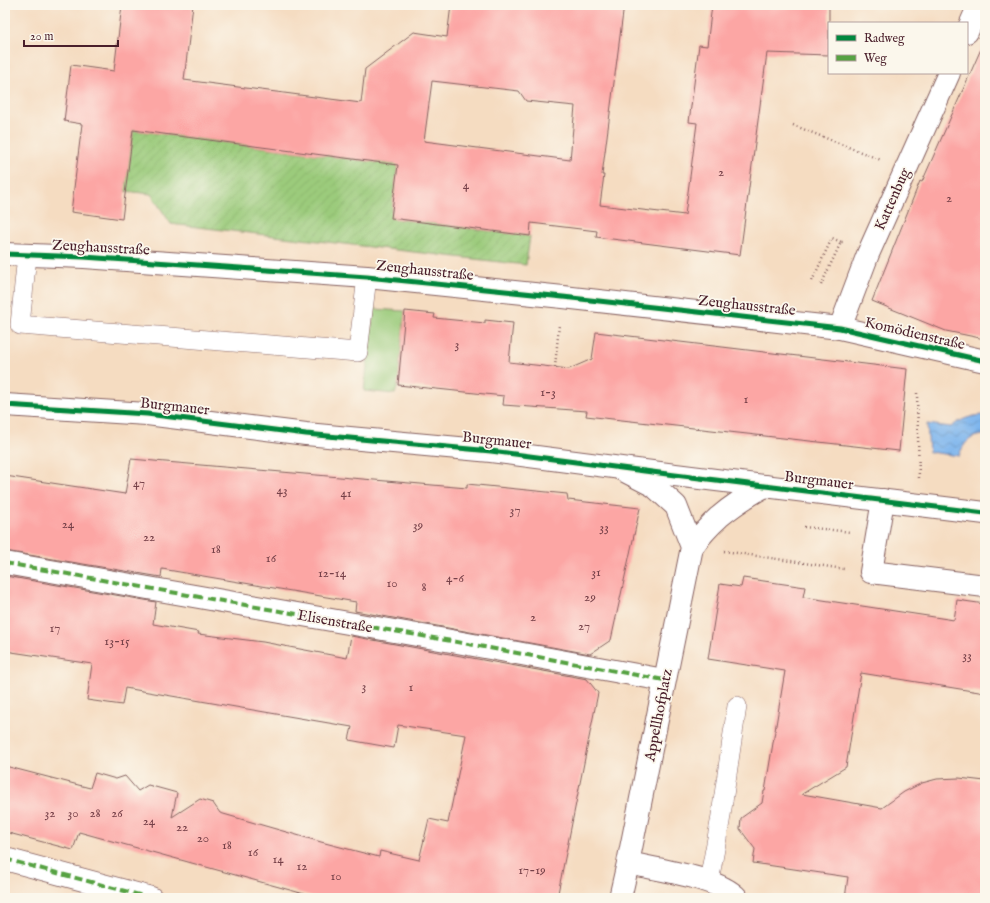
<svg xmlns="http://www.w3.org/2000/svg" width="990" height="903" font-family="'IM FELL English',serif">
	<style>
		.grass { fill: #9bcb7b; stroke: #727553 }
		.garden { fill: url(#garden-furrows); stroke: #727553 }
		.water { fill: url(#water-waves); stroke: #646a8c }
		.building { fill: #fca6a4; fill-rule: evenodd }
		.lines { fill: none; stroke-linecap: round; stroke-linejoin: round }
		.service-casing { stroke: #866160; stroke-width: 20 }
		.minor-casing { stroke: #866160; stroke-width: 24 }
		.tertiary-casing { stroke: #866160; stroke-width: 24 }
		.path { stroke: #866160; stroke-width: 2.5; stroke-dasharray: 1 3; stroke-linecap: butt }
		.service { stroke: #fff; stroke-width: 19 }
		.minor { stroke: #fff; stroke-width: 22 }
		.tertiary { stroke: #fff; stroke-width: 22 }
		.quiet { stroke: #56a243; stroke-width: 4; stroke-dasharray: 8 4; stroke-linecap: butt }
		.cycleway-casing { stroke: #fbf7ec; stroke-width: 8 }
		.cycleway { stroke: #00873e; stroke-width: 5 }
		.labels { text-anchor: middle; stroke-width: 3.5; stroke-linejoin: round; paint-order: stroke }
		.number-label { font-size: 13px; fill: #764149 }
		.street-label { font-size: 15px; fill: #4a1f2b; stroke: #fbf7ec }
	</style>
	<defs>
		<pattern id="garden-furrows" width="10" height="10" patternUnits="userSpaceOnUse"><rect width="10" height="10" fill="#9bcb7b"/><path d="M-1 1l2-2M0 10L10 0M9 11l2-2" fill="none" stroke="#87ae6a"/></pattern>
		<pattern id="water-waves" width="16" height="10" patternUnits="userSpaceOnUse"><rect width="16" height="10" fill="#7eb5ed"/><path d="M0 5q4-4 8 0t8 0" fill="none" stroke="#6993c0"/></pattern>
	</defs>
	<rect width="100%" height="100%" fill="#fbf7ec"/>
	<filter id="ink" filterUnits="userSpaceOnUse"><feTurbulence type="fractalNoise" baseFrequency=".025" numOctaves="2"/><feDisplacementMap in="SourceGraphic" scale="8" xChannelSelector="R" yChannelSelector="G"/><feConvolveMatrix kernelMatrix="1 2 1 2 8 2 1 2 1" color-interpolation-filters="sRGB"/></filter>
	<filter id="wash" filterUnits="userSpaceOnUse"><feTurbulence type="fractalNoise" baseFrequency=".012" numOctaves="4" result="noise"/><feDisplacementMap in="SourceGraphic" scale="16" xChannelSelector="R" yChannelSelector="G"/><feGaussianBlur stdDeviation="0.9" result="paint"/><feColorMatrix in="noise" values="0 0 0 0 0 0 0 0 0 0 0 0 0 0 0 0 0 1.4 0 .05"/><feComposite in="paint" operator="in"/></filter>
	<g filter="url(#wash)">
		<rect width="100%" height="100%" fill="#f5dcc1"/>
		<!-- grass -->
		<path class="grass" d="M374,309L405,311L398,385L395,394L364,391Z"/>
		<!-- garden -->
		<path class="garden" d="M133,130L398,165L391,218L530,236L526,265L171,224L151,194L125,191Z"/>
		<!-- water -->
		<path class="water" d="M985,415V435C971,435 963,443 959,456L929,452L927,424L951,427C961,419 972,415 985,415Z"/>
		<g id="blocks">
			<!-- building -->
			<path class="building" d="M122,5H193L184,80L361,103L365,69L414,32L447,37L451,5H624L602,175H604L600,205L685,215L697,123L689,122L699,45L707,46L712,5H829V55L767,53L740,255L596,237L597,231L531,223L530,236L391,218L398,165L133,130L122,219L71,212L82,124L64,121L71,65L114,71ZM432,81L519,91L526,101L575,106L570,160L424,141Z
				M985,40V339L946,331L872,301L920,181L922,182Z
				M405,311L435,314L434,318L485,323V320L513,323L509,362L569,369L592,359L596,332L907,369L899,451L586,416L587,411L503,405L504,396L398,385Z
				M131,459L467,488V484L567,494L568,500L640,508L611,640L590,654L355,611L356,602L162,569L161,577L5,551V476L125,494Z
				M5,576L156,602L153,624L199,632L198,634L263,642L347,658L351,636L587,679L598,693L557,898H319L79,832L73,850L5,832V766L90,788L95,773L116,779L125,776L138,791L148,785L177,793L172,817L200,799L213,803L220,813L321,842L379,857L380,851L419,860L429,819L448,823L466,735L398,725L394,748L349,740L352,727L125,688L122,705L87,700L92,664L5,651Z
				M743,578L805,587L803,597L954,620L957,600L985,604V693L861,673L846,767L802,794L882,808L904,792L922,783L937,779L959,778L985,781V898H845L848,877L753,863L755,849L740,829L741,818L762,803L764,791H765L785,671L708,659L720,584L741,587Z"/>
		</g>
	</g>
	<g filter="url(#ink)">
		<use href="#blocks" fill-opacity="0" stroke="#866160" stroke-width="1"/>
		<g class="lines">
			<!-- service casing -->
			<g class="service-casing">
				<path id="service" d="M27,255L20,325L358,352L367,277
					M709,881L720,822L737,706"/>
			</g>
			<!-- minor casing -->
			<g class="minor-casing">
				<path id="minor" d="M967,32L979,5
					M840,328L868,254L949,73
					M621,469L654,486L676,506L692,547
					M883,500L871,572L985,586
					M5,563L457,642L664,680
					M5,859L151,898
					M628,863C655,869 720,878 737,898
					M620,898L628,863L692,547C700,536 709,526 719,517C733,505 749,495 765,486"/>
			</g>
			<!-- tertiary casing -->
			<g class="tertiary-casing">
				<path id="tertiary" d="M5,254L84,257L367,277L563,297L840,328L985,361
					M5,405L147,414L306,434L491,451L675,475L985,513"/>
			</g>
			<!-- path -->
			<path class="path" d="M793,125L881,160
				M812,281L832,238L841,242
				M821,285L841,242H843
				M555,367L559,325
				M917,393L919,478
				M804,527L851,532
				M724,551L844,569"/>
			<!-- service -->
			<use href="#service" class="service"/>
			<!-- minor -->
			<use href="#minor" class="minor"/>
			<!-- tertiary -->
			<use href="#tertiary" class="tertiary"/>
			<!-- quiet -->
			<path class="quiet" d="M5,563L457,642L664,680
				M5,859L151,898"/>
			<!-- cycleway casing -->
			<g class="cycleway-casing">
				<path id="cycleway" d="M5,254L84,257L367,277L563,297L840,328L985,361
					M5,405L147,414L306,434L491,451L675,475L985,513"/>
			</g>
			<!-- cycleway -->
			<use href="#cycleway" class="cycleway"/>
		</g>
	</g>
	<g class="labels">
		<!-- number labels -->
		<g class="number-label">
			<text x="721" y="176">2</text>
			<text x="466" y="189">4</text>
			<text x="949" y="202">2</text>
			<text x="457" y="348">3</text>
			<text x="548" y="396">1-3</text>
			<text x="746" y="403">1</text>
			<text x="139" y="487">47</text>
			<text x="282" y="494">43</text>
			<text x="346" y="497">41</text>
			<text x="515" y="514">37</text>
			<text x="68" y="528">24</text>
			<text x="418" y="529">39</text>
			<text x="604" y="531">33</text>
			<text x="149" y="541">22</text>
			<text x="216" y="553">18</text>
			<text x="271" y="562">16</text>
			<text x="596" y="576">31</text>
			<text x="332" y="577">12-14</text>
			<text x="455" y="582">4-6</text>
			<text x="392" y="587">10</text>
			<text x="424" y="591">8</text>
			<text x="590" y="601">29</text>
			<text x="533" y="621">2</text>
			<text x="584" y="630">27</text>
			<text x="55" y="632">17</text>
			<text x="117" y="645">13-15</text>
			<text x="967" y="659">33</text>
			<text x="364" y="690">3</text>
			<text x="411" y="691">1</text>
			<text x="50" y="817">32</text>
			<text x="73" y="817">30</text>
			<text x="95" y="817">28</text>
			<text x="117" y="817">26</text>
			<text x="149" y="825">24</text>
			<text x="182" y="831">22</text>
			<text x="203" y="842">20</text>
			<text x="227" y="849">18</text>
			<text x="253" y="856">16</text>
			<text x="278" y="863">14</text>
			<text x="302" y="870">12</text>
			<text x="532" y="874">17-19</text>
			<text x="336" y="880">10</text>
		</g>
		<!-- street labels -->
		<g class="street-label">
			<text transform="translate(892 199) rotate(-66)" y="5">Kattenbug</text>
			<text transform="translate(101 247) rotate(3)" y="5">Zeughausstraße</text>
			<text transform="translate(425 270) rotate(6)" y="5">Zeughausstraße</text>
			<text transform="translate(747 305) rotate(6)" y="5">Zeughausstraße</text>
			<text transform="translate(915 333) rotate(13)" y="5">Komödienstraße</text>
			<text transform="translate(175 406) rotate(6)" y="5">Burgmauer</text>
			<text transform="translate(497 440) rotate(6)" y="5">Burgmauer</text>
			<text transform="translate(819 480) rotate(7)" y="5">Burgmauer</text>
			<text transform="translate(335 621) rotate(10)" y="5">Elisenstraße</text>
			<text transform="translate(658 715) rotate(-79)" y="5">Appellhofplatz</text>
		</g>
	</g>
	<!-- margin -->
	<rect width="990" height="903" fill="none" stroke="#fbf7ec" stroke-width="20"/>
	<!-- legend -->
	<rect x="828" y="22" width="140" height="52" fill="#fbf7ec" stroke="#b4a19f"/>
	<rect x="836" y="35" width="20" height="6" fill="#00873e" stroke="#b4a19f"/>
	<text x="864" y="42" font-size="12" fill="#4a1f2b">Radweg</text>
	<rect x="836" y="55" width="20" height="6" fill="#56a243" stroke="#b4a19f"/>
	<text x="864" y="62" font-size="12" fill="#4a1f2b">Weg</text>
	<!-- scale -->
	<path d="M24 40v6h94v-6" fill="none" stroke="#4a1f2b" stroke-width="2"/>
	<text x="30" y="40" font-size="12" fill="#4a1f2b" stroke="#fbf7ec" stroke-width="3" paint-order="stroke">20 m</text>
</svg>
